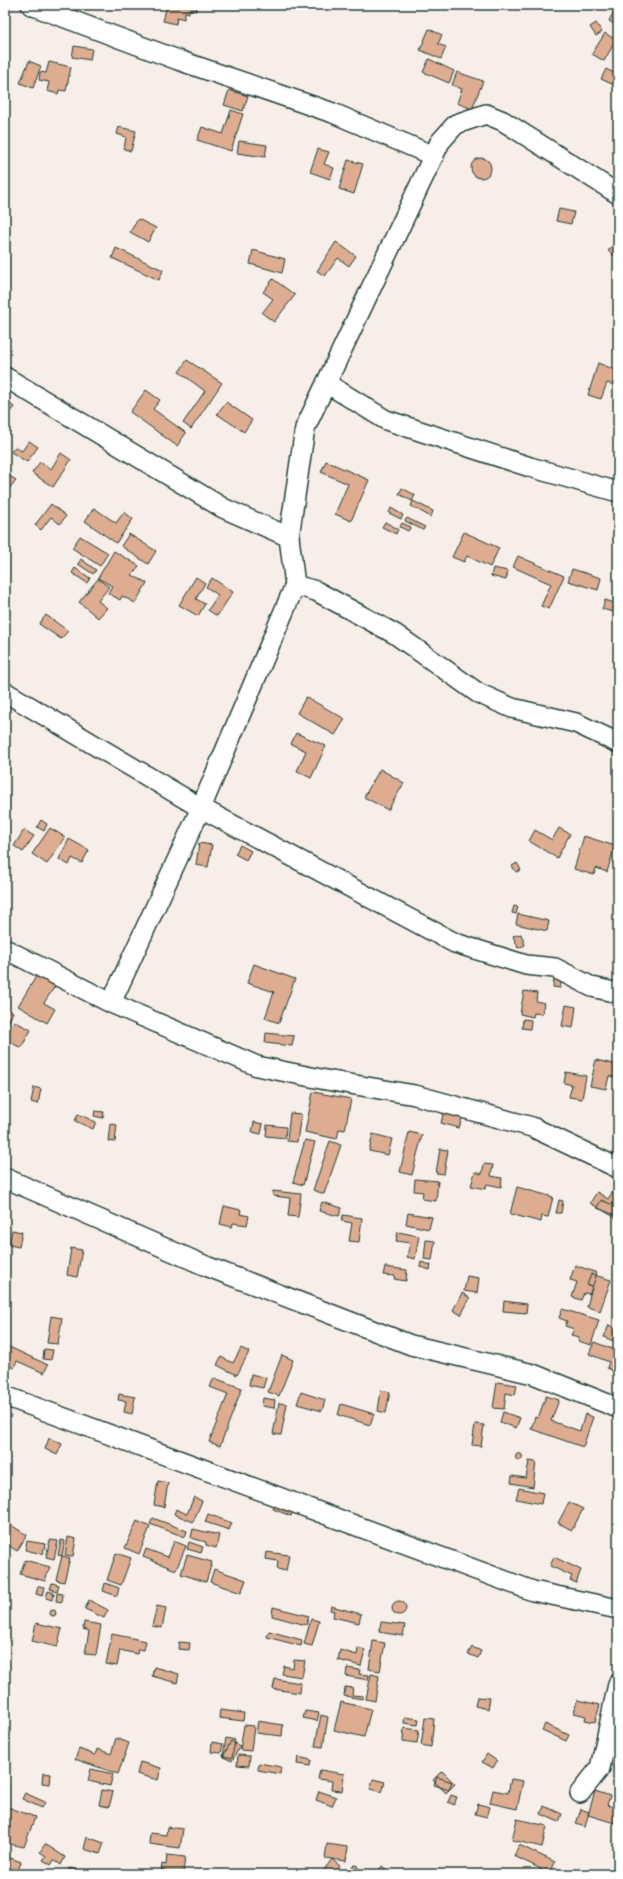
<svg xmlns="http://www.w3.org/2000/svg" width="623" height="1879" font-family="Mynerve,sans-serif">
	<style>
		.building { fill: #deac90; stroke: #1f3d34 }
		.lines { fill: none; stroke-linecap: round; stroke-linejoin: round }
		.street-casing { stroke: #1f3d34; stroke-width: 22 }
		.street { stroke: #fff; stroke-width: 19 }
	</style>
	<rect width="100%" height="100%" fill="#f8eee9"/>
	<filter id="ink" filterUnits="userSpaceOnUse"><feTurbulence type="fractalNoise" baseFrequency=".025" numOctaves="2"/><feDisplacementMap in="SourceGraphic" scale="8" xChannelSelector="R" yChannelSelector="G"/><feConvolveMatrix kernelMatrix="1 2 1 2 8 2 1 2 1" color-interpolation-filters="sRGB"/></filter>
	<g filter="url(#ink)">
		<!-- building -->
		<path class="building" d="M167,5H197L196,11L189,9V13L185,12L184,19L177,17L176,24L163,21Z
			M617,5H618V26L609,21Z
			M596,23L602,32L596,36L590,27Z
			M429,29L442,35L438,44L446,47L441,59L420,50Z
			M605,33L616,40L604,61L592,54Z
			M74,46L92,49L90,60L72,57Z
			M429,59L454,71L449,83L423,72Z
			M29,61L41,66L33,88L20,83Z
			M49,62L71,67L66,91L59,90L58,94L47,91L49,82L39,80L40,72L46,73Z
			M606,69L618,75V87L601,79Z
			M457,72L483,81L472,109L457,103L462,89L452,85Z
			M229,90L248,96L243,111L224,105Z
			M231,110L243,114L231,151L197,140L202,127L223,134Z
			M119,127L136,131L131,151L124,149L126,137L117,134Z
			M239,141L267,145L265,157L237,153Z
			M318,149L329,152L324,164L334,168L330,179L310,172Z
			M471 168a10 10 0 1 1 20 0a10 10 0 1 1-20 0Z
			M348,160L363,164L354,194L339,189Z
			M559,209L574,212L571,224L556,221Z
			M138,219L156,228L148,242L130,232Z
			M618,239V259L608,251Z
			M336,242L356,256L349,266L338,258L325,276L317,271Z
			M116,248L163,270L159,280L112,258Z
			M253,250L285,259L282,273L250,264Z
			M273,279L295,295L274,322L262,313L273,299L263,292Z
			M187,360L222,383L191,429L183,423L205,391L179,372Z
			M598,363L618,371V386L607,383L601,399L588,395Z
			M146,390L160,400L153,409L186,433L177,446L130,412Z
			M5,400L14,407L5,418Z
			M226,402L252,420L244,432L217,414Z
			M29,441L38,447L27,462L11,452L15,447L22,451Z
			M61,453L71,460L53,487L32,473L40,462L51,469Z
			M326,461L369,480L351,521L335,514L348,484L321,472Z
			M5,473L16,480L5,494Z
			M402,488L415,495L412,501L399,494Z
			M413,501L433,511L431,517L411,506Z
			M51,504L66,516L60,524L51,517L41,530L35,525Z
			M94,508L116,523L124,512L133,519L116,543L85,521Z
			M391,508L403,515L401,519L389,513Z
			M407,518L425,527L423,530L405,521Z
			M385,522L398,529L396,534L382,527Z
			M402,523L411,527L408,531L400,527Z
			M464,532L499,548L490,567L467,556L464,562L452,557Z
			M129,534L156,551L148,564L121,546Z
			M80,536L108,553L100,566L72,548Z
			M114,551L139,566L132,575L147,583L135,603L122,596L120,600L108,593L112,586L98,578Z
			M518,556L564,576L549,609L541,606L551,584L513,567Z
			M81,559L96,570L93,574L78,564Z
			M75,568L90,578L87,583L72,573Z
			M493,568L508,571L506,580L491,576Z
			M572,569L601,578L598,590L568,581Z
			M196,577L205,583L196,599L205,604L198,616L179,605Z
			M212,578L233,592L217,616L208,610L218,595L206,587Z
			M98,579L109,587L98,601L107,608L98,618L79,602Z
			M605,600L618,604L617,613L602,609Z
			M46,615L68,631L61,639L39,624Z
			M306,697L345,719L335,735L297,713Z
			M296,733L326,746L311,778L297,771L306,751L291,744Z
			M380,769L404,783L388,810L364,797Z
			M41,820L47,824L44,831L37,827Z
			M50,828L65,837L47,864L32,854Z
			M559,828L570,834L557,858L529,841L535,830L552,840Z
			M24,830L34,836L23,852L14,846Z
			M584,836L615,846L607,872L596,868L594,875L574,869Z
			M69,839L89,850L82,863L72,858L69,865L59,859Z
			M199,843L212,845L208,867L196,865Z
			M240,845L251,851L246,860L235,854Z
			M517,863L521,870L516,872L512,866Z
			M514,906L518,907L516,914L512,913Z
			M518,914L549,921L547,931L516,924Z
			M521,934L525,945L518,948L513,936Z
			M254,964L295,979L279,1023L265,1018L274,992L247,983Z
			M37,975L55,986L44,1003L55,1009L47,1023L18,1006Z
			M554,977L562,979L560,988L553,987Z
			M524,991L537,993L536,1001L544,1003L542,1014L534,1013L533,1017L520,1014Z
			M566,1005L576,1007L573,1028L562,1026Z
			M5,1008L13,1012L5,1030Z
			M523,1019L531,1020L530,1029L522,1028Z
			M14,1021L31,1030L21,1048L5,1039Z
			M266,1033L294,1036L292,1046L265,1043Z
			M596,1060L618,1065V1078L609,1076L606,1089L590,1086Z
			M566,1072L586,1076L582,1099L569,1097L572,1085L564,1083Z
			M34,1087L41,1089L38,1104L31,1102Z
			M313,1092L351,1099L345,1130L339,1129L337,1139L305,1132Z
			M445,1107L464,1112L459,1128L441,1123Z
			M95,1111L104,1112L103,1118L94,1116Z
			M290,1113L301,1114L297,1142L287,1141Z
			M78,1114L96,1122L93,1129L75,1121Z
			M254,1122L263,1124L261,1134L252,1132Z
			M110,1124L117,1125L115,1142L108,1141Z
			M267,1125L286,1127L285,1138L266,1136Z
			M409,1132L422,1135L412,1175L400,1172Z
			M373,1134L392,1139L388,1155L369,1151Z
			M305,1140L315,1142L303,1185L293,1182Z
			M330,1141L341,1145L324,1194L313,1190Z
			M440,1149L448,1150L444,1174L436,1173Z
			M484,1164L493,1165L491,1176L502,1178L501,1187L487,1184L485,1189L471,1186L475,1172L482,1174Z
			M415,1179L438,1181L436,1201L422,1199L423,1192L414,1191Z
			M617,1185L618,1215L616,1218L590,1203L597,1192L608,1199Z
			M517,1187L553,1197L548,1217L542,1216L541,1222L510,1214Z
			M273,1191L301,1194L298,1217L288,1216L290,1198L273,1196Z
			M617,1196L618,1197V1216L597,1208L601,1200L613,1205Z
			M559,1200L563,1201L561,1213H556Z
			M322,1202L342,1208L339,1216L319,1211Z
			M224,1206L241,1210L240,1214L249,1216L247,1225L233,1223L232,1227L220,1224Z
			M408,1213L432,1217L429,1229L406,1224Z
			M343,1215L362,1218L359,1242L349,1241L352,1223L342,1221Z
			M12,1230L22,1232L19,1247L9,1245Z
			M398,1232L419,1236L415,1259L407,1257L410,1243L396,1241Z
			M426,1240L435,1241L432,1260L424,1259Z
			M71,1248L82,1250L77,1277L67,1275Z
			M421,1262L431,1265L430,1270L420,1267Z
			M575,1265L597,1273L590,1294L584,1293L581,1300L572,1297L577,1282L570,1280Z
			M385,1267L407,1270L406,1281L394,1279L395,1276L383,1275Z
			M591,1274L611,1280L600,1311L587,1307L592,1286L587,1285Z
			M467,1276L479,1278L477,1293L464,1291Z
			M462,1293L470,1298L461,1315L453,1310Z
			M504,1301L527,1304L526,1313L503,1311Z
			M562,1309L599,1320L591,1345L578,1341L579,1337L571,1335L574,1329L565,1326L567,1321L559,1318Z
			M51,1316L62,1318L58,1344L47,1343Z
			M609,1325L618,1330V1343L604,1337Z
			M594,1342L618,1351V1373L607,1368L609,1362L589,1354Z
			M5,1345L48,1365L44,1373L17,1361L14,1368L5,1364Z
			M241,1348L249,1352L237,1375L217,1365L221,1357L233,1363Z
			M44,1349L53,1350L51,1360L43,1359Z
			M282,1355L293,1360L279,1396L268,1392Z
			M251,1374L266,1378L263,1388L249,1385Z
			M214,1378L242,1388L220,1446L209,1442L228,1394L210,1387Z
			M497,1382L517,1385L515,1395L506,1393L504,1409L493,1408Z
			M381,1390L390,1392L386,1413L378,1411Z
			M301,1392L325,1400L322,1411L297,1404Z
			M119,1394L135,1397L132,1414L124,1412L126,1401L118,1400Z
			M546,1396L559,1400L551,1421L580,1431L585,1414L593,1417L583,1447L531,1429L535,1417L538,1418Z
			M263,1398L275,1400L274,1408L262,1406Z
			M279,1403L287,1404L281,1435L273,1434Z
			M341,1404L374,1414L370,1425L338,1415Z
			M503,1412L520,1418L516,1428L500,1422Z
			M475,1424L484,1425L481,1446L472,1445Z
			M49,1438L62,1444L57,1455L45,1449Z
			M515.5 1457a3.5 3.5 0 1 1 7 0a3.5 3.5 0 1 1-7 0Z
			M529,1461L536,1462L533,1487L511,1483L512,1476L526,1478Z
			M158,1481L168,1483L164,1507L154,1505Z
			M519,1488L543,1493L541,1504L516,1499Z
			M194,1497L202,1501L193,1522L174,1514L176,1509L187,1514Z
			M276,1501L294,1508L291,1516L273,1509Z
			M569,1502L583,1509L572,1530L558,1523Z
			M208,1514L232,1523L229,1530L205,1522Z
			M153,1518L187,1531L185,1537L150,1524Z
			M137,1521L150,1527L139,1554L125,1548Z
			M6,1522L27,1535L17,1551L5,1543Z
			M193,1529L219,1535L216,1548L206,1545V1542L191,1538Z
			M68,1537L76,1539L73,1556L65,1555Z
			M50,1540L58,1541L54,1559L46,1557Z
			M61,1540L65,1541L62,1556L58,1555Z
			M27,1541L45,1544L43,1554L25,1550Z
			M174,1541L186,1546L176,1570L143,1557L146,1549L168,1557Z
			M189,1542L203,1547L201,1553L187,1549Z
			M266,1552L289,1555L286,1571L277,1569L278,1561L265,1559Z
			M116,1553L131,1558L121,1585L107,1580Z
			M187,1555L212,1562L206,1582L181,1574Z
			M62,1556L70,1558L64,1582L56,1580Z
			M554,1557L581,1570L576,1583L570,1580L572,1576L550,1566Z
			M25,1560L50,1567L45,1581L20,1574Z
			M214,1569L246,1580L241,1593L210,1582Z
			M52,1583L59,1585L57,1591L50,1589Z
			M105,1583L119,1588L117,1596L103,1591Z
			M38,1586L44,1587L42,1596L36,1594Z
			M48,1591L54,1593L52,1600L46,1598Z
			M57,1593L63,1594L62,1602L56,1601Z
			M89,1600L108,1610L104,1618L85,1609Z
			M392 1608a7 7 0 1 1 14 0a7 7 0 1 1-14 0Z
			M157,1606L166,1608L162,1628L152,1626Z
			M331,1606L361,1614L359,1623L333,1617L334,1611L330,1610Z
			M273,1607L309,1616L306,1625L272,1616Z
			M50 1613a3 3 0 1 1 6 0a3 3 0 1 1-6 0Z
			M311,1619L319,1621L312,1646L304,1644Z
			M84,1622L101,1625L96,1655L85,1654L89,1631L83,1629Z
			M381,1622L405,1625L403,1636L379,1632Z
			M36,1623L62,1629L57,1647L32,1641Z
			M269,1631L302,1640L301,1646L267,1637Z
			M112,1634L146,1641L144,1650L138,1649L137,1654L120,1650L117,1666L106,1664Z
			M373,1641L385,1643L380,1671L369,1669Z
			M179,1642L190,1643L189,1650L178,1649Z
			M472,1647L481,1651L478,1658L468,1654Z
			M358,1648L365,1650L361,1666L338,1660L340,1650L357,1655Z
			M294,1660L305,1661L302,1677L282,1674L284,1666L293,1668Z
			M154,1667L179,1674L177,1683L152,1676Z
			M347,1668L360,1670L359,1674L369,1675L368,1680L346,1676Z
			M371,1674L379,1676L375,1701L366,1699Z
			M275,1679L301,1683L300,1693L273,1689Z
			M345,1687L353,1688L352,1695L363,1696V1699L344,1696Z
			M477,1697L490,1698L488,1709L475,1706Z
			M577,1700L600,1705L595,1722L585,1720L586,1716L574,1713Z
			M341,1702L371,1709L364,1737L334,1730Z
			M220,1710L244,1713L243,1721L219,1718Z
			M305,1711L319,1713L317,1721L303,1718Z
			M321,1715L328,1717L323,1747L315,1746Z
			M405,1717L419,1719L418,1725L404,1723Z
			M425,1718L434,1719L431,1747L421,1745Z
			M258,1721L283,1725L282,1736L256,1733Z
			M545,1724L569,1735L566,1741L542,1730Z
			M244,1725L254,1726L251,1751L240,1750Z
			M404,1728L419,1730L417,1743L403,1741Z
			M116,1738L129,1743L118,1774L75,1759L79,1749L95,1755L97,1749L111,1754Z
			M226,1738L235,1740L232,1758L223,1756Z
			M231,1741L240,1746L232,1761L223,1757Z
			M212,1742L223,1744L221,1753L211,1752Z
			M5,1744L10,1746L5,1762Z
			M487,1754L497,1761L493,1768L482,1762Z
			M238,1755L250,1756L249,1766L237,1765Z
			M298,1757L311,1760L310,1766L297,1764Z
			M140,1762L161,1768L158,1780L137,1774Z
			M259,1763L281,1767L280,1774L258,1770Z
			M91,1769L113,1774L110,1786L88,1781Z
			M320,1770L344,1774L342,1791L331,1790L332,1781L318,1779Z
			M442,1771L455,1784L446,1793L433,1780Z
			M43,1773L51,1774L50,1784L42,1783Z
			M437,1777L452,1782L449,1790L434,1785Z
			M373,1779L385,1782L382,1792L370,1789Z
			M511,1779L523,1781L517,1809L490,1803L493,1790L508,1793Z
			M102,1790L113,1792L109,1807L99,1805Z
			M319,1791L336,1797L332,1806L316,1800Z
			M595,1791L610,1796L607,1805L618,1809V1824L588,1815Z
			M25,1793L45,1802L42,1808L22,1799Z
			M451,1795L457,1797L454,1805L448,1802Z
			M478,1804L490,1807L487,1817L475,1814Z
			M5,1806L35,1817L24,1847L5,1843Z
			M544,1806L562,1814L559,1822L541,1814Z
			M581,1809L589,1812L585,1827L576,1824Z
			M517,1819L547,1826L542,1847L512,1840Z
			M167,1827L183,1829L180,1848L149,1844L150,1833L166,1835Z
			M87,1837L104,1843L100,1854L84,1849Z
			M45,1844L65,1857L61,1865L54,1860L51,1865L43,1860L46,1856L40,1852Z
			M327,1844L348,1847L346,1861L325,1858Z
			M519,1845L555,1862L550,1874H538L541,1869L514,1856Z
			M167,1855L185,1857L183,1874H152V1872L161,1873L162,1864L166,1865Z
			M5,1856L21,1862L17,1874L5,1873Z
			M332,1859L340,1866L338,1869L344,1874H321Z
			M352 1868a3 3 0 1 1 6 0a3 3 0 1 1-6 0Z
			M382,1866L391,1873L390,1874H376Z
			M69,1868L90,1872L89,1874H68Z"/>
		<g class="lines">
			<!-- street casing -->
			<g class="street-casing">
				<path id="street" d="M31,5L178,60L333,113L434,156
					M5,377L223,508L289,537
					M326,383L386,420L530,467L618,492
					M295,585L316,591L395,634L478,693L512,708L576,723L618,743
					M5,692L201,808L455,943L526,965L555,968L592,987L618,993
					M5,949L111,1003L257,1066L326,1080L415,1095L532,1127L618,1168
					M111,1003L201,808L295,585L289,537L305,428L440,142L456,124L486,114L503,121L618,194
					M5,1178L206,1266L411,1345L533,1374L618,1408
					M5,1396L533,1591L618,1609
					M580,1793L600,1768L618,1684"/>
			</g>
			<!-- street -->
			<use href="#street" class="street"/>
		</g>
	</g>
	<!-- margin -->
	<rect width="623" height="1879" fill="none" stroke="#fff" stroke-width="20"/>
	<rect x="10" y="10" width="603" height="1859" fill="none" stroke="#1f3d34" stroke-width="1.5" filter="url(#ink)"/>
</svg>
